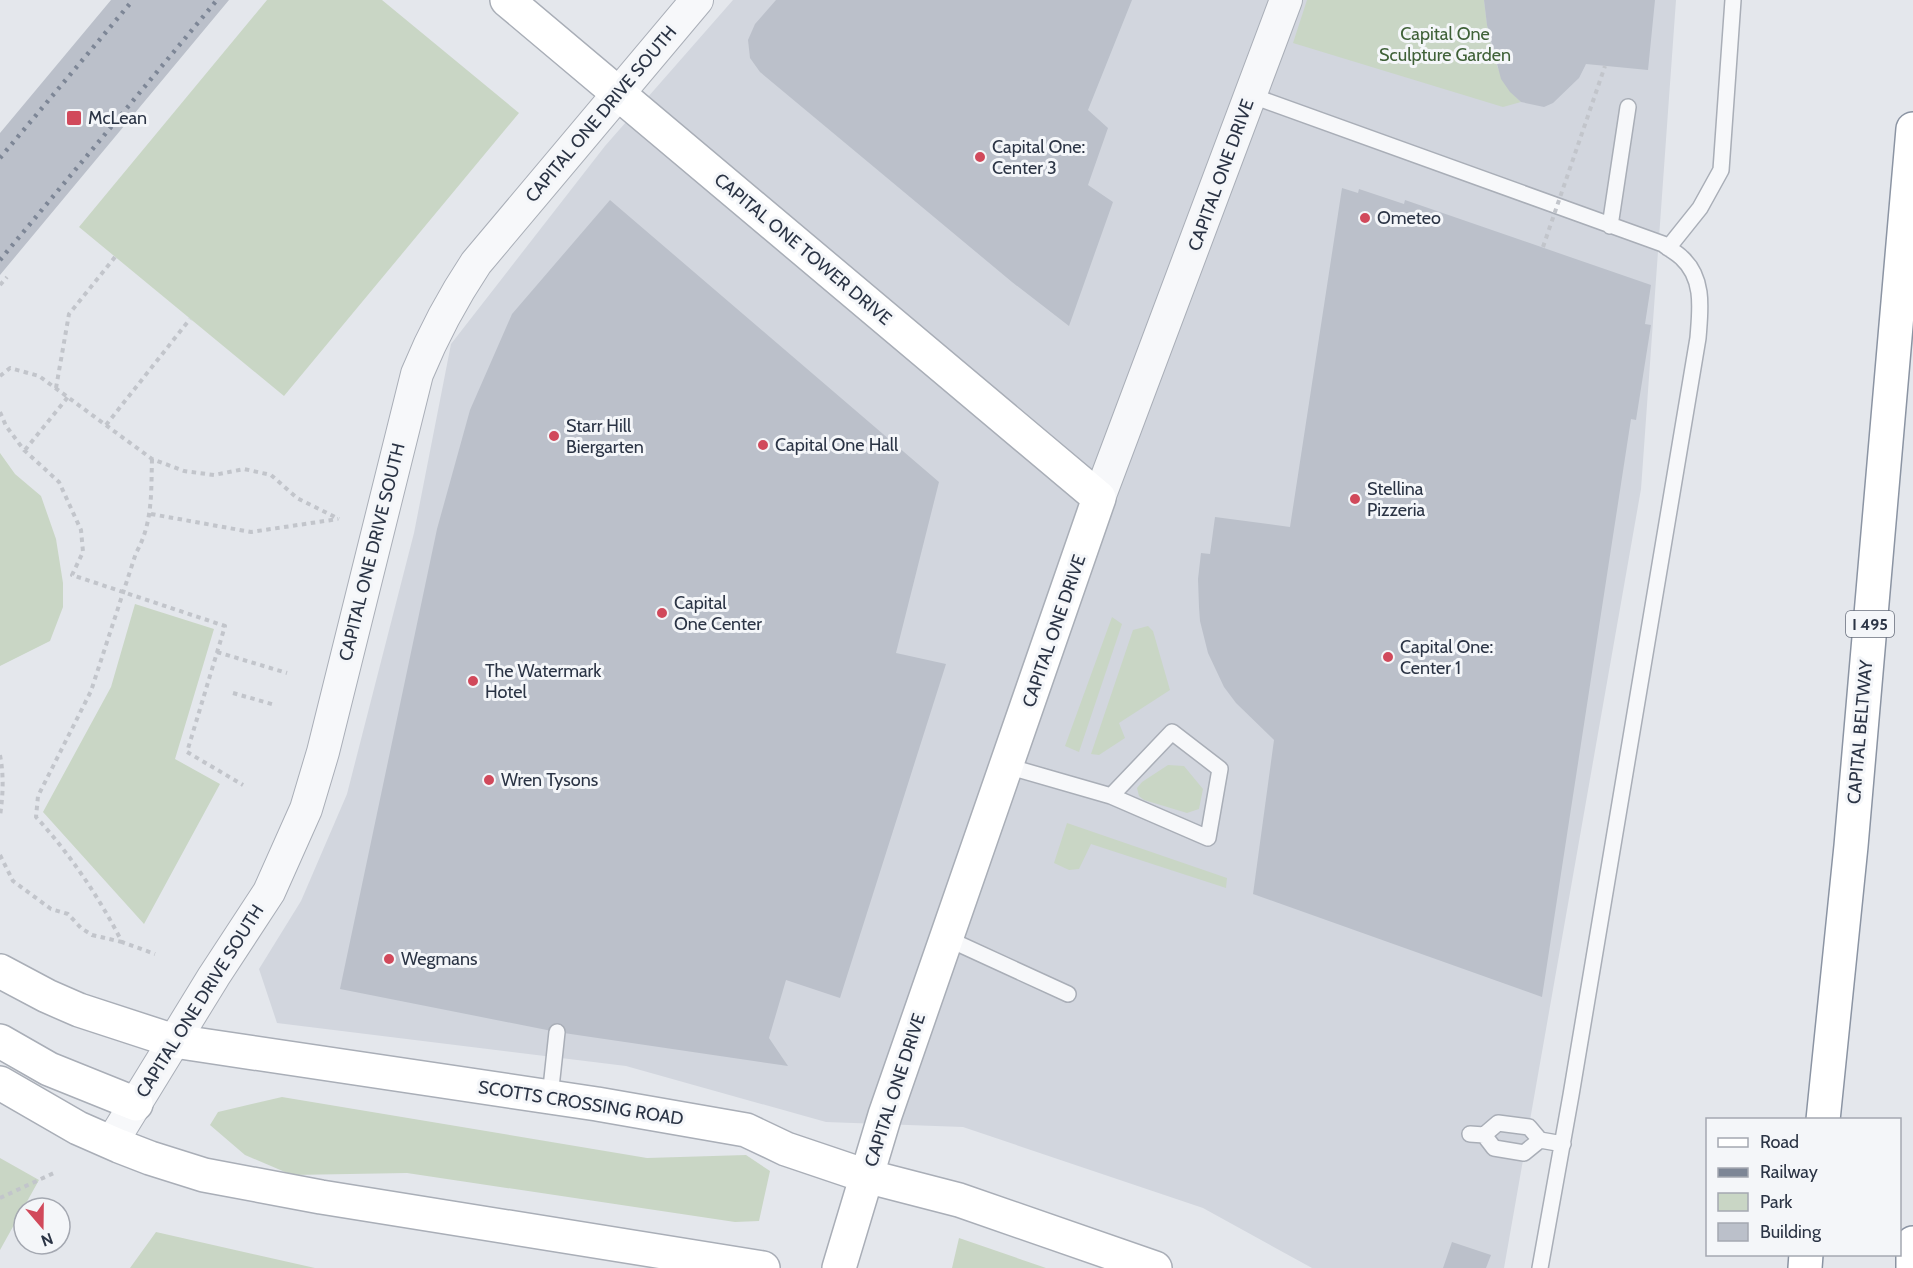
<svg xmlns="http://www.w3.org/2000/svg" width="1913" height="1268" font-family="Cabin,sans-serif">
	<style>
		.built { fill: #d2d6de }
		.green { fill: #c9d6c5 }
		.building { fill: #bbc0ca }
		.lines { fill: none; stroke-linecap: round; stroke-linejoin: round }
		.lane-casing { stroke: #a9aeb7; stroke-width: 18 }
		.street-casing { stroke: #a9aeb7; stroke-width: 34 }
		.secondary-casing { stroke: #a9aeb7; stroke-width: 36 }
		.highway-casing { stroke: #8b94a3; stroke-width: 36 }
		.path { stroke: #c2c5cb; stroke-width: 4; stroke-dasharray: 4.5 4.5; stroke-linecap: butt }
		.lane { stroke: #f7f8fa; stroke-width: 15 }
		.street { stroke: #f7f8fa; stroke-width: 32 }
		.secondary { stroke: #fff; stroke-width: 33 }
		.highway { stroke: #fff; stroke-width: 33 }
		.rail { stroke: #7d8696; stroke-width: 4.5; stroke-dasharray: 3 6; stroke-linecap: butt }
		.path-bridge { stroke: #c2c5cb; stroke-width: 4; stroke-dasharray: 4.5 4.5; stroke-linecap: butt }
		.poi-dot { fill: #d1495b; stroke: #f4f6f9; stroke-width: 2 }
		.labels { text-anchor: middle; stroke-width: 6; stroke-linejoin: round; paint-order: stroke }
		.shield { fill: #f4f6f9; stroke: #676e7b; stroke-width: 1.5 }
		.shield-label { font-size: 16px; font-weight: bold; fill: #2b3445 }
		.park-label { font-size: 18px; fill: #3f6138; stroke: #f4f6f9 }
		.street-label { font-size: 18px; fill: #2b3445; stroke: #f4f6f9 }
		.poi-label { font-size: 18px; fill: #2b3445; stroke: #f4f6f9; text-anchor: start }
	</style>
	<rect width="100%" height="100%" fill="#e4e7ec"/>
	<!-- built -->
	<path class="built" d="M733,0H1676L1641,489L1504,1268H1312L1203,1208L963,1127L826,1122L626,1066L277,1023L259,969L301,901L347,794L414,533L451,344L605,146Z"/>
	<!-- green -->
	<path class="green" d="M267,0H382L519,113L284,396L79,227Z
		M1307,0H1484C1488,36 1493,77 1521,102L1503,107L1293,43Z
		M0,453L15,474L41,496L56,539L63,583V607L50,641L0,666Z
		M135,604L214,629L175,759L220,784L144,924L43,812L111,687Z
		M1112,617L1122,624L1079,752L1065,746Z
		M1148,626L1153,631L1170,690L1119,723L1125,738L1099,755L1091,754L1133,630Z
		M1168,765L1184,766L1203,789L1199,809L1187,813L1144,800L1139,796L1137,788L1142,782Z
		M1067,823L1227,878L1226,888L1091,844L1079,869L1069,870L1054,863Z
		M282,1097L647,1158L746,1155L770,1171L759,1221L735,1222L407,1173L292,1175L245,1155L210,1125L218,1112Z
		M0,1158L39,1180L0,1250Z
		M156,1232L315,1268H130Z
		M959,1238L1046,1268H952Z"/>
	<!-- building -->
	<path class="building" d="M111,0H229L0,275V133Z
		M776,0H1132L1088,110L1108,128L1088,185L1113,202L1069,326L1012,282L760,72L750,58L748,40L755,24Z
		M1484,0H1655L1648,70L1586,64L1579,78L1553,103L1544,107L1521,102L1510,92L1501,79L1487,25Z
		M1342,188L1358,193L1359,189L1404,204L1405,200L1651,285L1645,324L1651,325L1636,420L1631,419L1542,997L1253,894L1274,740L1236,703L1224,687L1208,653L1200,621L1199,607L1198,579L1201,553L1210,554L1215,517L1290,527Z
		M610,200L939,482L896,653L946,664L840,998L786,980L769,1038L788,1066L557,1032L340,989L437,529L470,410L512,314Z
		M1452,1242L1491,1255L1486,1268H1443Z"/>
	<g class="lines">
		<!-- lane casing -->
		<g class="lane-casing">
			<path id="lane" d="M1250,95L1663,244C1669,249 1676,252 1682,258C1705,279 1700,311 1698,338L1571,1095L1540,1268
				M1610,226L1628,107
				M1668,248L1700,208L1721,170L1733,0
				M1007,766L1111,796L1208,838L1220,769L1172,732L1111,796
				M946,938L1068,994
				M550,1097L557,1032
				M1470,1134L1484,1135L1498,1123L1529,1127L1540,1140L1563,1144
				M1484,1135L1494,1148L1524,1153L1540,1140"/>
		</g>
		<!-- street casing -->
		<g class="street-casing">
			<path id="street" d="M1099,498L1286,0
				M112,1142L214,976L269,892L306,809L323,752L417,374C433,335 452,299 476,263L697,0"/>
		</g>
		<!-- secondary casing -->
		<g class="secondary-casing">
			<path id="secondary" d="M507,0L1099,498L885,1115L839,1268
				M0,971L47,996L79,1010L174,1041L597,1104L746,1130L786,1149L866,1176L959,1200L1155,1268
				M0,1041L49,1069L136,1104
				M0,1083L78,1128L119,1146L150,1158L204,1175L321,1197L763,1268"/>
		</g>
		<!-- highway casing -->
		<g class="highway-casing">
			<path id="highway" d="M1823,1120L1851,846L1913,129
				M1805,1268L1806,1254
				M1913,1268V1243"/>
		</g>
		<!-- path -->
		<path class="path" d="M0,285L7,277
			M0,376L10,368L39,376L152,459L184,471L214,475L244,469L271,475L297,498L339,519
			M56,388L69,314L115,257
			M0,412L6,426L24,450L59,482L81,530L83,552L72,575L225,626L187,752L243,785
			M106,425L190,319
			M25,450L68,397
			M152,459C151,492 153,523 136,553L91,691L38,796L36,817C70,854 99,897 122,942L155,954
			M151,514L251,532L338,519
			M217,652L287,673
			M233,693L275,705
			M0,755C4,776 3,795 0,816
			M0,855L13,881L51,909L68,914L81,928L92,935L122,942
			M0,1198L56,1172"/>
		<!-- lane -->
		<use href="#lane" class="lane"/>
		<!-- street -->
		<use href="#street" class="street"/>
		<!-- secondary -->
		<use href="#secondary" class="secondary"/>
		<!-- highway -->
		<use href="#highway" class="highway"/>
		<!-- rail -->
		<path class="rail" d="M0,158L133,0
			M0,260L217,0"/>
		<!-- path-bridge -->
		<path class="path-bridge" d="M1543,247L1605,66"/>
	</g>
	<!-- markers -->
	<g class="poi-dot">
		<rect x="66" y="110" width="16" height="16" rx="3"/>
		<circle cx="980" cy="157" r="6"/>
		<circle cx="1365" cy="218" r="6"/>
		<circle cx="554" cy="436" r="6"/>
		<circle cx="763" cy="445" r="6"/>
		<circle cx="1355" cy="499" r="6"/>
		<circle cx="662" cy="613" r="6"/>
		<circle cx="1388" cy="657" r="6"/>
		<circle cx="473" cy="681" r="6"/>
		<circle cx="489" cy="780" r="6"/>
		<circle cx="389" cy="959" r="6"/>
	</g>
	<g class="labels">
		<!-- shield labels -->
		<rect class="shield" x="1846" y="611" width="48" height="26" rx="4.5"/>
		<g class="shield-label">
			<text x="1870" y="630">I 495</text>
		</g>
		<!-- park labels -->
		<g class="park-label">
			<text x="1445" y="40">Capital One<tspan x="1445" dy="21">Sculpture Garden</tspan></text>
		</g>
		<!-- street labels -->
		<g class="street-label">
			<text transform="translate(601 114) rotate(-50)" y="6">CAPITAL ONE DRIVE SOUTH</text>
			<text transform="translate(1221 175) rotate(-70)" y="6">CAPITAL ONE DRIVE</text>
			<text transform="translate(803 249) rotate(40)" y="6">CAPITAL ONE TOWER DRIVE</text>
			<text transform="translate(372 552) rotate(-76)" y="6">CAPITAL ONE DRIVE SOUTH</text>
			<text transform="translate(1054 631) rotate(-71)" y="6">CAPITAL ONE DRIVE</text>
			<text transform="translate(1860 732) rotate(-85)" y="6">CAPITAL BELTWAY</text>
			<text transform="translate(200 1001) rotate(-58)" y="6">CAPITAL ONE DRIVE SOUTH</text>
			<text transform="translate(895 1090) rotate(-72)" y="6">CAPITAL ONE DRIVE</text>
			<text transform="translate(581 1103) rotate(9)" y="6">SCOTTS CROSSING ROAD</text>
		</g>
		<!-- poi labels -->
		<g class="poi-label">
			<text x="88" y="124">McLean</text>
			<text x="992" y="153">Capital One:<tspan x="992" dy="21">Center 3</tspan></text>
			<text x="1377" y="224">Ometeo</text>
			<text x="566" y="432">Starr Hill<tspan x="566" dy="21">Biergarten</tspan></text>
			<text x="775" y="451">Capital One Hall</text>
			<text x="1367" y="495">Stellina<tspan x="1367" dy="21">Pizzeria</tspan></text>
			<text x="674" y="609">Capital<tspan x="674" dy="21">One Center</tspan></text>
			<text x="1400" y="653">Capital One:<tspan x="1400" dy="21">Center 1</tspan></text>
			<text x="485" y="677">The Watermark<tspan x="485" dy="21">Hotel</tspan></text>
			<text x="501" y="786">Wren Tysons</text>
			<text x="401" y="965">Wegmans</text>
		</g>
	</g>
	<!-- legend -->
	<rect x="1706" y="1118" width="195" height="138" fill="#f4f6f9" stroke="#a4a8b1" stroke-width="1.5"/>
	<rect x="1718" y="1138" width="30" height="9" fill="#ffffff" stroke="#a4a8b1" stroke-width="1.5"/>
	<text x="1760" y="1148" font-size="18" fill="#2b3445">Road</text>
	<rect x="1718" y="1168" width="30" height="9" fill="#7d8696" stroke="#a4a8b1" stroke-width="1.5"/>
	<text x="1760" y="1178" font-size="18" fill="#2b3445">Railway</text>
	<rect x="1718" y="1193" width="30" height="18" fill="#c9d6c5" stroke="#a4a8b1" stroke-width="1.5"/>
	<text x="1760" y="1208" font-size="18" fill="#2b3445">Park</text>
	<rect x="1718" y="1223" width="30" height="18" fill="#bbc0ca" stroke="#a4a8b1" stroke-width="1.5"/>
	<text x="1760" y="1238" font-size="18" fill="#2b3445">Building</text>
	<!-- north arrow -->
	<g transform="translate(42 1226) rotate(160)"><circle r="28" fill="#f4f6f9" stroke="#a4a8b1" stroke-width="1.5"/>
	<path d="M0-4.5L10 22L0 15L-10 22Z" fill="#d1495b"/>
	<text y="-9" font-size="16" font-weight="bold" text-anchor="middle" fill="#2b3445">N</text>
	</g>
</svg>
